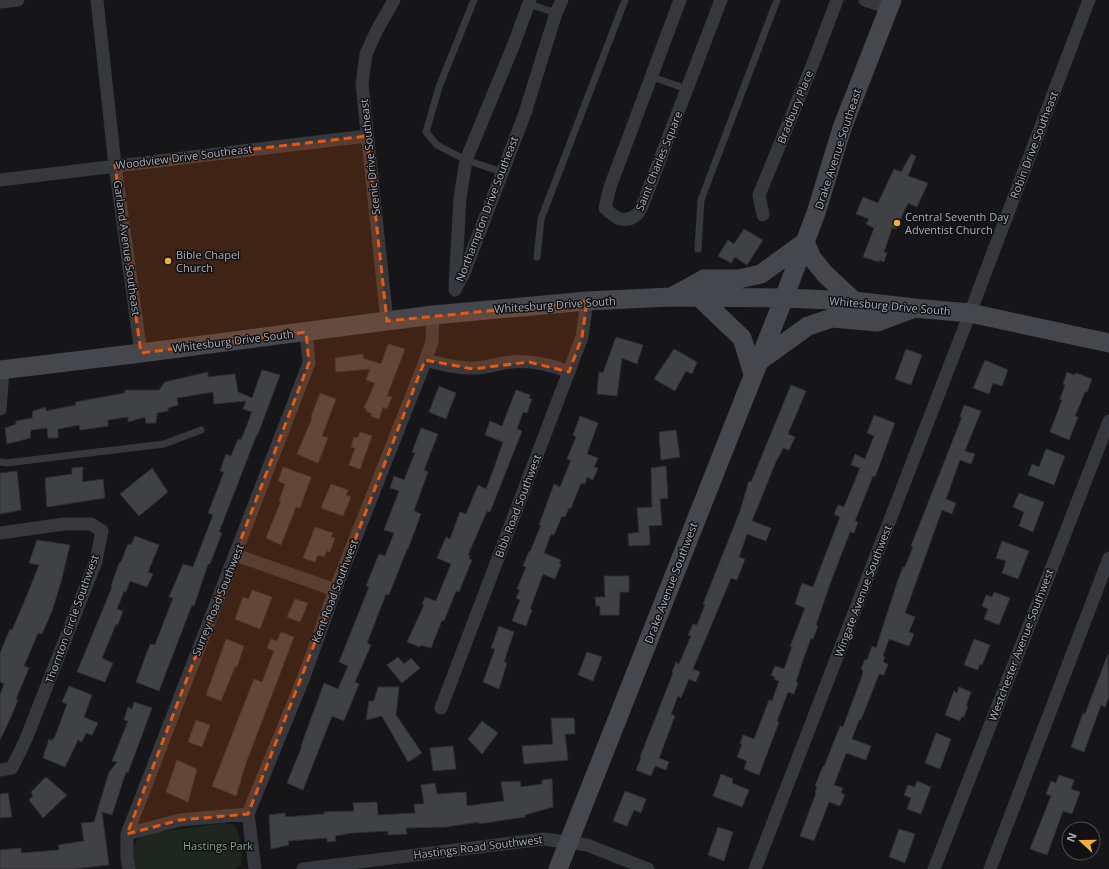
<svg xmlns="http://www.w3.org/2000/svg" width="1109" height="869" font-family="'Open Sans',sans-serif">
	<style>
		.green { fill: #1e261f }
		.building { fill: #404145; stroke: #303034 }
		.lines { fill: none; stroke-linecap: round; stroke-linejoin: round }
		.lane { stroke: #37383d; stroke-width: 7 }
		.street { stroke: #37383d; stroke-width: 13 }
		.secondary { stroke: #45474d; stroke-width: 19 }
		.marked { fill: #e8590c; fill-opacity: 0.2; stroke: #e8590c; stroke-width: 3; stroke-dasharray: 8 5; stroke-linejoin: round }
		.poi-dot { fill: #f2b134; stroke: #111113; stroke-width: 1.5 }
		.labels { text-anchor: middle; stroke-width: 3; stroke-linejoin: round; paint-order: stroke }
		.street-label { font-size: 11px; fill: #a8adb8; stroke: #111113 }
		.poi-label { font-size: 11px; fill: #a8adb8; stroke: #111113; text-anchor: start }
		.park-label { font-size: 11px; fill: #7fa381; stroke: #111113 }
	</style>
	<rect width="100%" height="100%" fill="#161618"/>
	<!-- green -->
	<path class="green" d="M224,823L234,825C241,835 243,853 241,865L235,869H134C134,854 130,845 143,834Z"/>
	<!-- building -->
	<path class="building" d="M911,154L916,156L908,176L928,183L917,207L908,203L896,229L892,228L884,252L887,253L884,262L879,260V262L863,257L874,228L866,224L869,219L856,214L863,197L878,203L894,169L901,172Z
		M744,229L763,240L747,265L735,257L731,263L718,256L728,240L734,244Z
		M616,337L643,345L637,364L622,358L617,396L597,394L599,372L603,373Z
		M388,344L405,349L387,396L392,397L387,409L383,407L379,419L371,416L372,414L366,411L367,409L364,408L375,383L366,380L370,369L336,372L335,358L363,354V358L381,364Z
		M674,349L697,362L692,374L686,371L675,391L654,379Z
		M906,349L922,355L911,385L895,379Z
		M985,360L1008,370L1002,386L993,383L989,394L973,388Z
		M262,370L280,375L258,434H257L219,532L222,533L210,564H208L194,606L192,605L159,691L136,682L150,644L155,645L173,598L169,597L183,564L193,567L213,515L208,513L224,472L220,471L226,454L231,456L238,439L241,440L252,412L243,409L246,401L214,404L213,392L177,398L178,405L168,408V411L157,413L156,423H146L145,417L128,422V417L108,420V426L80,430L79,425L58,429V438H48L47,428L31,430L30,438L7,444L5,428L16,424V421L32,418L33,411L46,407V411L76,405L75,402L125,393V390H159L165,382L208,372V377L235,374L238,392L252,398Z
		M1067,372L1074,375L1076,373L1092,379L1087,392H1085L1075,416L1078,417L1069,440L1050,432L1062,400L1060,399L1065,385L1063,384Z
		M791,385L806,391L788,434L795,437L789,450L783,448L778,459H777L752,521L771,528L766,541L747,534L739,557L745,559L737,580L731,578L693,669L700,672L696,682L689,679L681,698L678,696L671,714L675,716L659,758L669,762L666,770L655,766L651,776L636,770L641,758L640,757L673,673L672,672L676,662L679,664L691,636L688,635L693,624L697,625L705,605L703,604L740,511L749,481L751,482Z
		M439,386L456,393L446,419L429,412Z
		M516,390L530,395L529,398L532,399L527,413L523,412L517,429L522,431L490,512L487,511L468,555L470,556L469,559L472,560L459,592L456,591L444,621L442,620L431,648L421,645L420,647L407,642L424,605L422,604L425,597L436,601L451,564L437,558L446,537L450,539L460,512L466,514L478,485L486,489L494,468L503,442L485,435L490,421L502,426Z
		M320,393L336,399L322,436L328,438L318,463L297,454L312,418L311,417Z
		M964,405L981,411L965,451L975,454L971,464L960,460L946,499L956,503L952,514L942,510L905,613L915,617L909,632L914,634L909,646L889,639L883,656L885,657L883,662L888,664L884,675L879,674L861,720H859L852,739L871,746L866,760L846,753L834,785L843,788L841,793L845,795L840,806L829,802L814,841L800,836L816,793H815L817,787L815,786L823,766L824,767L840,726L843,727L862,676L863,670L861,669L865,659L867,660L872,646L876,648L898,580L903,567H905L913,547L911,546L962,417H960Z
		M874,415L895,423L875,477L873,476L855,521L858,522L854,533L850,532L830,584L816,625L818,626L813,639L811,638L801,666L796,682L798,683L794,694L788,692L777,721L779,722L759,775L744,769L747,761L737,757L742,744H740L743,735L754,739L769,700L772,701L779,681L774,679L775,677L771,675L775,666L784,669L792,647H790L805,608L795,604L802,583L813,587L840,517L834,514L838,505L844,507L860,468L851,465L855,454L865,459L874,436L867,433Z
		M580,416L598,423L587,454L598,458L594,467L598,468L593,480L587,477L585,484L581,483L571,508H569L565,517L562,516L554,535L551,534L544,553L561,560L559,564H561L555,579L543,574L530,609L532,610L526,626L512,621L520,600L516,598L520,590L517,589L526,567L523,566L529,551L530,552L541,525H539L554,484L560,487L571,460L567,459L576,437L573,435Z
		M421,428L438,434L424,470L428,472L414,511L421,514L408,549H407L389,595L386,594L367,643L371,645L355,682L359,684L344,721L332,716L303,790L287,783L302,746H301L324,683L338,689L348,666L339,662L369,587L366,586L379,554L385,556L394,533L384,530L399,491L390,488L394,476L404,480L415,453L412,452Z
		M676,430L680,457L661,460L659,432Z
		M360,432L372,436L360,469L349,465L355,448L351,447L354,437L358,438Z
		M1046,449L1065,456L1054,485L1028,475L1032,464L1039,467Z
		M666,466L668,498L660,499L662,525L649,526L650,545L629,546L628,534L639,532L637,508L652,507L651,468Z
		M83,467L82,482L103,479L105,498L47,507L45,478L72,474V468Z
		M283,467L311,477L300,508L296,507L281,545L266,538L281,501H279L285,484L278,481Z
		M152,468L168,492L139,516L120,494Z
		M17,471L21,510L0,514V473Z
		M331,484L348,490L346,495L351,497L343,516L321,508Z
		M1019,493L1044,502L1033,532L1019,526L1024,512L1013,507Z
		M315,527L333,533L331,537L335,538L330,552L327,551L324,557L318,555L315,562L303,558Z
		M135,536L159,545L148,572L153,574L147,587L130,581L126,592L124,591L117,609L123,611L118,625L116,624L102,658L113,663L105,682L77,672L112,587L111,586L118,566L120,562H121L128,544L131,545Z
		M37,540L70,545L61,582L52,611L42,634L38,633L24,666L29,668L16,699L18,700L11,717L0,740V695L4,684L0,682V653L10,629L12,630L25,600L39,565L29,563Z
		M1002,541L1029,551L1018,579L1002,573L1006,561L996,558Z
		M604,576H629V592H620L619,615H600V606H596L595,597H605Z
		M252,590L272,597L260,629L235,619L243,597L249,599Z
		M994,592L1010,598L999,625L984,619L988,609L982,606L986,595L992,597Z
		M295,599L308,603L300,622L287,617Z
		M499,626L514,632L504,662L507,663L499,689L483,682L495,649L491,648Z
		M281,632L294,637L246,763L236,796L212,786L254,679L262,682L274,651L267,648L271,639L277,641Z
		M226,639L244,646L237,667H235L221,701L206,695Z
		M974,639L990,645L982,665L980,664L978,670L964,665Z
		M587,652L602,657L593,681L578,675Z
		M1108,654L1109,697L1105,707L1101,705L1084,752L1071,747L1083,713L1085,714Z
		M398,657L404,664L411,658L420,668L402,683L387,665Z
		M69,686L92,695L84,717L98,723L92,735L86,733L82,742L78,740L65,767L43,758L49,739L52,741L53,738L54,739L67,704L62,702Z
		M378,687H399L396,715L422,753L408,762L382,716L366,720L369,701H374Z
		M959,687L971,692L966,706H968L964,717L962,716L960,721L945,715L954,691L957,693Z
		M134,702L152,708L128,773L126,772L112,815L102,812L109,865L73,869H0V850L21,848V853L59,850V845L84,841L81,823L94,822L109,772L117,762L112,761L128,721L124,720L128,707L132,709Z
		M551,718H574L575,734H565L568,760L524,764L522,746L553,744Z
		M196,720L210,725L202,747L188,742Z
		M482,721L498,733L482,754L468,739Z
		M936,733L951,739L940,769L925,763Z
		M453,746L456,769L433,771L430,748Z
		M177,760L197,769L188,802L166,792Z
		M721,774L733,779L732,783L749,790L742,807L713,796Z
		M1059,775L1074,780L1071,789L1080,792L1072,814L1063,811L1047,855L1030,849L1051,796L1046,794L1051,781L1056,783Z
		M46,777L67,795L43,818L29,800L33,796L31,792Z
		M552,779L553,807L525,815V817L492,822L479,824V822L446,827L406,828L407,834L388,835V831L351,833L335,836L336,841L327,842V838L288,841L289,845L271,849L269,815L285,813V817L324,814V812L354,811L353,803L377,802L378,815L415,813L414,804H424L421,785L435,783L437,794L466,792L467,806L504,801L501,782L520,781L521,787L542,784V780Z
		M917,781L931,787L921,814L907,809L911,798L904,795L908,785L915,787Z
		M625,791L646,799L641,813L634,810L627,826L613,821Z
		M8,793L12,817L0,818V794Z
		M718,827L733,832L724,861L708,855Z
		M899,829L915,834L905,863L889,857Z"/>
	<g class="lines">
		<!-- lane -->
		<path class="lane" d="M474,0L439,87L426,132L437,145L466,160L502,172
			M529,4L556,13
			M652,77L687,89
			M698,249L701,200L777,0
			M537,257L541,219L625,0
			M0,462L6,463L164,444L201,430"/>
		<!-- street -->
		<path class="street" d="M97,0L115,165L141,353
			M680,0L610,187L605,208C614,217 624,225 636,215C640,213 642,205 644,201L721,0
			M865,0L889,8
			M0,2L18,0
			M0,180L367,136
			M763,215L759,195L812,66L837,0
			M455,285L460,198L466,160L514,44L530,0
			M455,290L464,273L525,113L556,13L562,0
			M387,321L362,84L366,54L377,30L394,0
			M425,360C441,364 458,369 474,368C487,368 499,363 511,362C531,360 551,365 569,372
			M0,409L3,370
			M0,533L64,524H91L102,531L96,561L26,739L12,768L0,770
			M236,555L335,590
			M441,708L582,337L587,301
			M127,834L180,820L248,814
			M129,869L127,859V834C187,677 249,520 309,363L306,332
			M255,869L248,814L304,677L335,590L423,367L432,342L433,315
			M303,869L544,839L587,845L648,869
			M755,869L970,313L1089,0
			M934,869L1109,421
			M990,869L1109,558"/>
		<!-- secondary -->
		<path class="secondary" d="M673,296L704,279H739L761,274L805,242L812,258L825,274L854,301
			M699,297L742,338L753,374
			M758,362L808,326L832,318L877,322L912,309
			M0,370L141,353L433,315L587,301L670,297L784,298L854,301L914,308L970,313L1109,343
			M558,869L784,298L816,213L842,128L892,0"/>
	</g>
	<!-- marked area -->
	<path class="marked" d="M367,136L387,321L587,301L582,337L569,372L529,362L473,369L425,360L248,814L180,820L127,834L309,363L306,332L141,353L115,165Z"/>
	<!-- markers -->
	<g class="poi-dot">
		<circle cx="897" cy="223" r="4"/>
		<circle cx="168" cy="261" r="4"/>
	</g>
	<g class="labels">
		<!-- street labels -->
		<g class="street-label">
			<text transform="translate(795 107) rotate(-68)" y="4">Bradbury Place</text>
			<text transform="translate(1034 145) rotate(-69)" y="4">Robin Drive Southeast</text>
			<text transform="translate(838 149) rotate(-72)" y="4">Drake Avenue Southeast</text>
			<text transform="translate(184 157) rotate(-7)" y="4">Woodview Drive Southeast</text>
			<text transform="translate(370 157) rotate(-96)" y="4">Scenic Drive Southeast</text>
			<text transform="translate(659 161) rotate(-68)" y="4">Saint Charles Square</text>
			<text transform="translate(487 209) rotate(-69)" y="4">Northampton Drive Southeast</text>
			<text transform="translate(127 248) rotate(82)" y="4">Garland Avenue Southeast</text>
			<text transform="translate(555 305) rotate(-4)" y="4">Whitesburg Drive South</text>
			<text transform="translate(890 306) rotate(5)" y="4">Whitesburg Drive South</text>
			<text transform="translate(233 341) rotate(-7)" y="4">Whitesburg Drive South</text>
			<text transform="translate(518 506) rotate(-69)" y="4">Bibb Road Southwest</text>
			<text transform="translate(671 583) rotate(-69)" y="4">Drake Avenue Southwest</text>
			<text transform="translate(335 591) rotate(-69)" y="4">Kent Road Southwest</text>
			<text transform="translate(863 591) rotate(-69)" y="4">Wingate Avenue Southwest</text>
			<text transform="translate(218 600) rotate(-68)" y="4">Surrey Road Southwest</text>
			<text transform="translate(72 619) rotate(-70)" y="4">Thornton Circle Southwest</text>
			<text transform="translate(1021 645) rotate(-69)" y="4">Westchester Avenue Southwest</text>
			<text transform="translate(478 847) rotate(-7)" y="4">Hastings Road Southwest</text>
		</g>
		<!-- poi labels -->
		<g class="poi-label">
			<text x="905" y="221">Central Seventh Day<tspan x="905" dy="13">Adventist Church</tspan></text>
			<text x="176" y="259">Bible Chapel<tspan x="176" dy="13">Church</tspan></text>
		</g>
		<!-- park labels -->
		<g class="park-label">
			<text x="218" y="850">Hastings Park</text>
		</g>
	</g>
	<!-- north arrow -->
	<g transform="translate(1081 841) rotate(291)"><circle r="19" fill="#111113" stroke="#4d4f55"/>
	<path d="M0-3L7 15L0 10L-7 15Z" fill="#f2b134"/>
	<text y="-6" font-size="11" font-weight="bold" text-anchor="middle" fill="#a8adb8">N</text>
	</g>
</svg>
